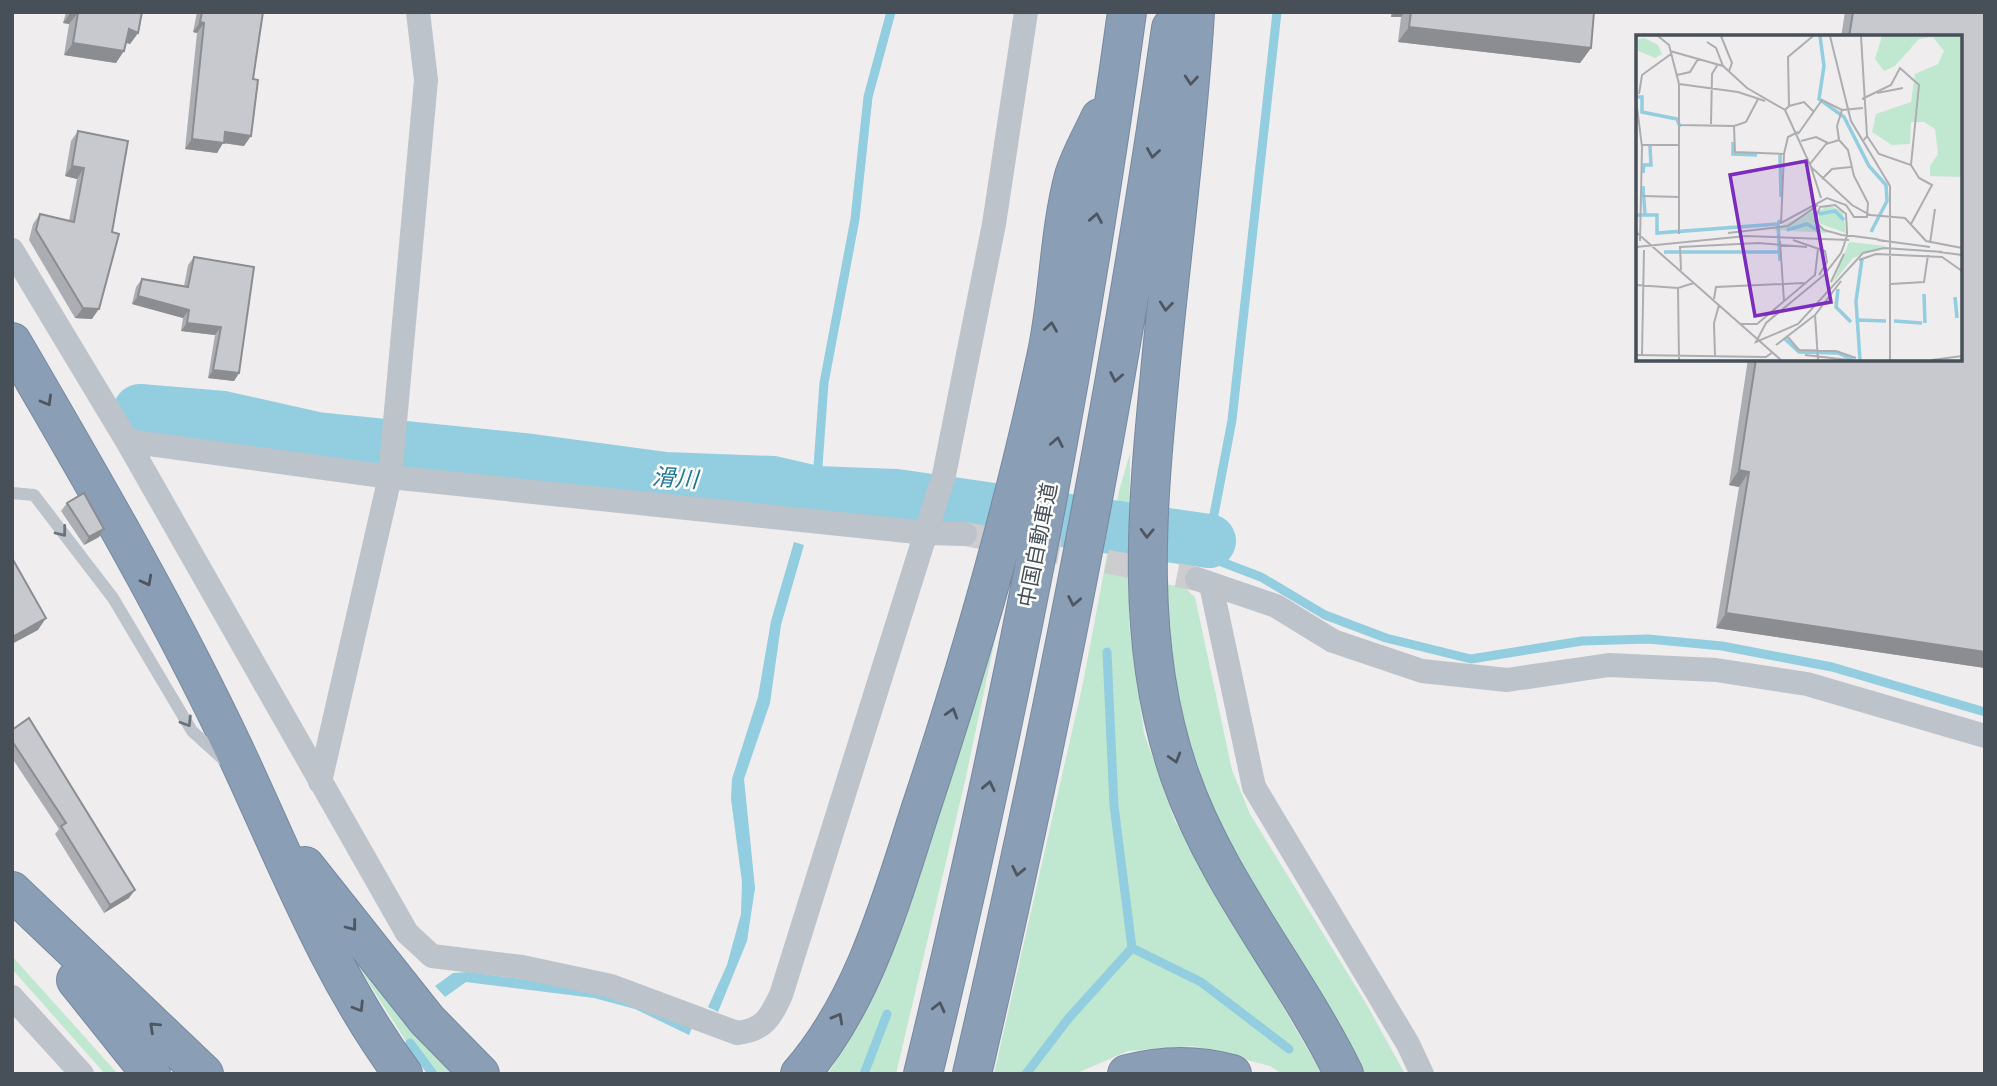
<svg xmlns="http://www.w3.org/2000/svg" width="1997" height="1086" font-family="Montserrat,'Noto Sans JP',sans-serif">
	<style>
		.green { fill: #c0e8d1 }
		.water { fill: #92cde0 }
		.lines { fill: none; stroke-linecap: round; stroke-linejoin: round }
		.stream { stroke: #92cde0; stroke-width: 9 }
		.river { stroke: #92cde0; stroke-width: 54 }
		.minor-tunnel { stroke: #cdcdcf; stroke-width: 24; stroke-dasharray: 24 12; stroke-linecap: butt }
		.motorway-casing { stroke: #7689a1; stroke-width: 40 }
		.service { stroke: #bdc3ca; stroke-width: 12 }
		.minor { stroke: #bdc3ca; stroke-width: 24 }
		.motorway { stroke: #8a9eb6; stroke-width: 38 }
		.wall { fill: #abadb2 }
		.shaded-wall { fill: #8b8d91 }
		.building { fill: #c7c9cf; stroke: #8b8d91; stroke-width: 2 }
		.oneway { stroke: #4e5761 }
		.oneway2 { stroke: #6a727a }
		.labels { text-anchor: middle; stroke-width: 5; stroke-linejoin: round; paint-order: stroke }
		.street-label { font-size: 21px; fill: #474f58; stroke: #fff }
		.water-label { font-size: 23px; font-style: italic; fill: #1e7794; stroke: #fff }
		.inset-river { fill: none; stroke: #92cde0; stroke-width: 3.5 }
		.inset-road { fill: none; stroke: #acaeb1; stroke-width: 2 }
		.view { fill: #7b2cbf; fill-opacity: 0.15; stroke: #7b2cbf; stroke-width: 3.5 }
		.inset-edge { fill: none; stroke: #474f58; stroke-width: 3.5 }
	</style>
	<rect width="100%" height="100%" fill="#efeded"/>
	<!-- green -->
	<path class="green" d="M1130,453L1129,625L1144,733L1175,821L1322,1074H1282L1270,1066L1194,1046L1128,1051L1075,1074H994L1083,683L1119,491Z
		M1008,579L965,781L896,1074H828L861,1018Z
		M1162,583L1185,588L1195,597L1232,770L1250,814L1367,1005L1405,1074H1365L1213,818L1174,695Z
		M335,930L384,995L452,1074H427Z
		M12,956L118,1074H105L12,969Z"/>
	<!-- water -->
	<path class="water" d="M794,542L804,545L781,625L770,703L744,779L755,888L747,941L718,1012L708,1007L727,965L741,914L742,882L731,799L732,779L758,697L771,621Z
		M468,972L588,988L693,1025L689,1035L635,1009L594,998L466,982L445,997L435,986L453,973Z"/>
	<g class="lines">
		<!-- stream -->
		<path class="stream" d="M1277,12L1232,420L1209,541L1219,561L1261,577L1325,615L1386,638L1471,659L1582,641L1648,639L1722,646L1832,667L1985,712
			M816,493L824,383L855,219L868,97L891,12
			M1132,948L1201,982L1289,1049
			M410,1043L433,1074
			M864,1074L887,1014
			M1026,1074L1068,1019L1132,948L1114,806L1107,652"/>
		<!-- river -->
		<path class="river" d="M140,411L223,418L317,439L524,460L665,479L773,483L816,493L896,496L1209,541"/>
		<!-- minor-tunnel -->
		<path class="minor-tunnel" d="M965,534L1197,579"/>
		<!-- motorway casing -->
		<g class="motorway-casing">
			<path id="motorway" d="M1195,12C1188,133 1171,253 1160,373C1147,508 1134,645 1180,776C1218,885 1294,972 1344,1074
				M12,342C90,476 169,611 235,751C286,860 330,976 403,1074
				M305,866L427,1020L480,1074
				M12,891L204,1074
				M76,980L151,1074
				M800,1074C863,1002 891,901 920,811C970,661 1014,508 1047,353C1059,296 1059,232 1074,176C1080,156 1092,136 1100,118
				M923,1074C1008,724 1078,369 1127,12
				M972,1074C1052,728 1121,380 1171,28
				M1127,1074C1162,1065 1197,1064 1232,1074"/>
		</g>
		<!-- service -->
		<path class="service" d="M12,493L34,495L113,598L192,731L224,760"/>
		<!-- minor -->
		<path class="minor" d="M12,250L127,441L407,933L432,956L522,967L611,986L737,1033C764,1030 770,1018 781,995L944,475L994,224L1026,12
			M127,441L390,477L926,533L965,534
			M1197,579L1276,606L1333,641L1422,671L1507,680L1609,665L1716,670L1807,684L1985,736
			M1211,585L1254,787L1408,1044L1422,1074
			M320,782L390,477L426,80L418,12
			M12,997L82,1074"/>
		<!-- motorway -->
		<use href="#motorway" class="motorway"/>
	</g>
	<!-- wall -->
	<path class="wall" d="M66,12H142L138,33L130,44L126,43L116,63L64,55L69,24L63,23Z
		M197,12H263L244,146L223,143L217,153L185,149L197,33L193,32Z
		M1391,12H1594L1591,48L1580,63L1398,42L1401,17H1391Z
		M1845,12H1985V668L1716,628L1739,487L1729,485L1748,359H1960V37H1841Z
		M78,131L128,141L92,319L75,318L29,240L33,224L40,214L69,221L77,179L65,176L71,141Z
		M194,257L239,373L234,381L208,378L215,335L181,331L183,318L132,304L136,287L142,279L184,286L188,265Z
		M67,503L104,529L99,537L84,545L61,511Z
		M12,730L129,898L104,913L55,834L59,829L12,758Z"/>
	<!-- shaded-wall -->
	<path class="shaded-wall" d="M71,12L78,13L69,24L63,23Z
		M1394,12H1405L1401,17H1391Z
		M200,22L204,23L197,33L193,32Z
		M1409,27L1591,48L1580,63L1398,42Z
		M129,29L138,33L130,44L121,41Z
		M73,43L124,51L116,63L64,55Z
		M225,132L251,136L244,146L223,143L217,153L185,149L192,139Z
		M72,166L84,168L77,179L65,176Z
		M138,296L189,310L183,318L132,304Z
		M83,308L99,309L92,319L75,318Z
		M187,323L221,327L215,335L181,331Z
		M213,370L239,373L234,381L208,378Z
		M1739,470L1749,472L1739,487L1729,485Z
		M104,529L99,537L84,545L89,537Z
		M1726,613L1985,652V668L1716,628Z
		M46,618L38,630L12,644V637Z
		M135,890L129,898L104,913L110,905Z"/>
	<!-- building -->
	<path class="building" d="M75,12H142L138,33L129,29L124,51L73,43L78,13Z
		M202,12H263L253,79L258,80L251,136L225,132L224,143L192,139L204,23L200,22Z
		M1411,12H1594L1591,48L1409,27Z
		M1853,12H1985V652L1726,613L1749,472L1739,470L1756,359H1960V37H1849Z
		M78,131L128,141L112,232L119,234L99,309L83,308L36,230L40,214L74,222L84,168L72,166Z
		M194,257L254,267L239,373L213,370L221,327L187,323L189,310L138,296L142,279L188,287Z
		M84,493L104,529L89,537L67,503Z
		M12,558L46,618L12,637Z
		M29,718L135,890L110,905L61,826L66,823L12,741V730Z"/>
	<!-- one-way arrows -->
	<defs><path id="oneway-chevron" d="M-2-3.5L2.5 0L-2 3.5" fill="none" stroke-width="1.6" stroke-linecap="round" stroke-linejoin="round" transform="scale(1.75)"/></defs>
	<g class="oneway">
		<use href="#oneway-chevron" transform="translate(1191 80) rotate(95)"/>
		<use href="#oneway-chevron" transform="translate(1153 153) rotate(99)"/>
		<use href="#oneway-chevron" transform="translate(1096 218) rotate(-80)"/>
		<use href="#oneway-chevron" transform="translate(1166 306) rotate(96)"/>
		<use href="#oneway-chevron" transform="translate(1051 327) rotate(-81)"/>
		<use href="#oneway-chevron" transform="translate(1116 377) rotate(101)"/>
		<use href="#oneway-chevron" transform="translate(47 401) rotate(60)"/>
		<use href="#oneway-chevron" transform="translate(1057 442) rotate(-79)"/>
		<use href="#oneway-chevron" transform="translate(1147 533) rotate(92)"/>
		<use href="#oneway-chevron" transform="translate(147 581) rotate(62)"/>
		<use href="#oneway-chevron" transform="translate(1074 601) rotate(101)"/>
		<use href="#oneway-chevron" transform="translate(952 713) rotate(-73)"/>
		<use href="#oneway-chevron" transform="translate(1175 758) rotate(73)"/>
		<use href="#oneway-chevron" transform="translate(989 786) rotate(-78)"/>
		<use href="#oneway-chevron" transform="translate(1018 871) rotate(102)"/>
		<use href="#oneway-chevron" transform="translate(352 926) rotate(52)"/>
		<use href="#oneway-chevron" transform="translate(359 1007) rotate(58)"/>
		<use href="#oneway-chevron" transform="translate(939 1007) rotate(-76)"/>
		<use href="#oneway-chevron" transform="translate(838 1018) rotate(-61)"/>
		<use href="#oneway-chevron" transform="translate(154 1027) rotate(-137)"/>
	</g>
	<g class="oneway2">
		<use href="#oneway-chevron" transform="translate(62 532) rotate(52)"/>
		<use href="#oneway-chevron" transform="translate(187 722) rotate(58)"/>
	</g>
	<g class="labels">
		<!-- street labels -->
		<g class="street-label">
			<text transform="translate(1038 545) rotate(-79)" y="7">中国自動車道</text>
		</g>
		<!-- water labels -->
		<g class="water-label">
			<text transform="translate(675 478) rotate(4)" y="8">滑川</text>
		</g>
	</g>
	<!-- overview -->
	<g transform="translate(1636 35)">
		<rect width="326" height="326" fill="#efeded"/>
		<path d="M246,1H325V142L294,141V131L302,119L299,94L288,87H275L274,109L256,110L236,97L240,79L275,67L279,39L302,29L308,16L297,2L283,4L259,31L248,36L239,24ZM9,3L22,10L26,19L19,23L0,15L1,4ZM193,170L207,177L210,198L182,188L183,176ZM180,174L178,184L192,198L136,195ZM213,207L250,211L217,223L197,248Z" fill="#c0e8d1"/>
		<path class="inset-river" d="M184,1L188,31L183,64L208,82L233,131L250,150L251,166L235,197M0,62H6V77L41,84L44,92M97,107V119L121,120M144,120L145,162M7,138L8,130H15L14,111M7,151L9,180M183,179L199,176L208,185M0,180H21V198L142,189L144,185M142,189L144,226M151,195L171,189L183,196M28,217H143M202,254L200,272L215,287M288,259L289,288M319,262L321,283M223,285L250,286M258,286L286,288M149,304L163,317L202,318L217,325M224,325L220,266L226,224"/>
		<path class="inset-road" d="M22,1L33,10L43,49V199M85,1L96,28L93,36M194,1L215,86L254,151V325M225,1L231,101L227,106M71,7L80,13L87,31M34,16L87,31L111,53L149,75L175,132L216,170L234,180L269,183L290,206L326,213M41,40L54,37L62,24M43,49L102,57L129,66M241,58L267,53M3,59L6,40L35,19M0,64L6,112L4,206M226,64L255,50L264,33L283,50L275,130M153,71L168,67L177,76M149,75L153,71L152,22L177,1M75,89L76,39L82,29M42,90L98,91L99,117L148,119M98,91L110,87L122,64M162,99L186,65L206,75L227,73M231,101L243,119L275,130L283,143L296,150L275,189M165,106L180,102L192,108M6,110H43M186,144L196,134L215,132M7,161L43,162M185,163L174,129L190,109L203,105M145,188L191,163L210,170L218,182H231L232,168L218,141L212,115L203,105L201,91L206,75M145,189L148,119L152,102L162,97M0,197L145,325M92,198L152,191L182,170M157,205L189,216L191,227L183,240M242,205L294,212M144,206L148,266M247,206L240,204L217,201L206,200L199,198L188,195L179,186L184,172L199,170L210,179L211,197V201L209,206L208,210L205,218L188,240L130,288L120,307L162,289L227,218L248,213L307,217M294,208L299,174M44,211L45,235M0,212L110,201L213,205M44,212L122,208L171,212M303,217L326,220M223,225L240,219L306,222L326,236M195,247L208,219M255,249L288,247L292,220M0,250L42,253L58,248M42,253L43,325M78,264L80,252L168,248M179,280L182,325M104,289H121L179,240L182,214M151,301L163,315L200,316L220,323M140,310L179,280L205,246M0,320L130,322L137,317M6,320L8,215M169,320L213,325M79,321L78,288L83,270M296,325L326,321"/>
		<path class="view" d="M170,126L195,267L119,281L94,140Z"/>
		<rect width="326" height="326" class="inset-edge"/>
	</g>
	<!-- border -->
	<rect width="1997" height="1086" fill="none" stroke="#474f58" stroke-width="28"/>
</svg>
